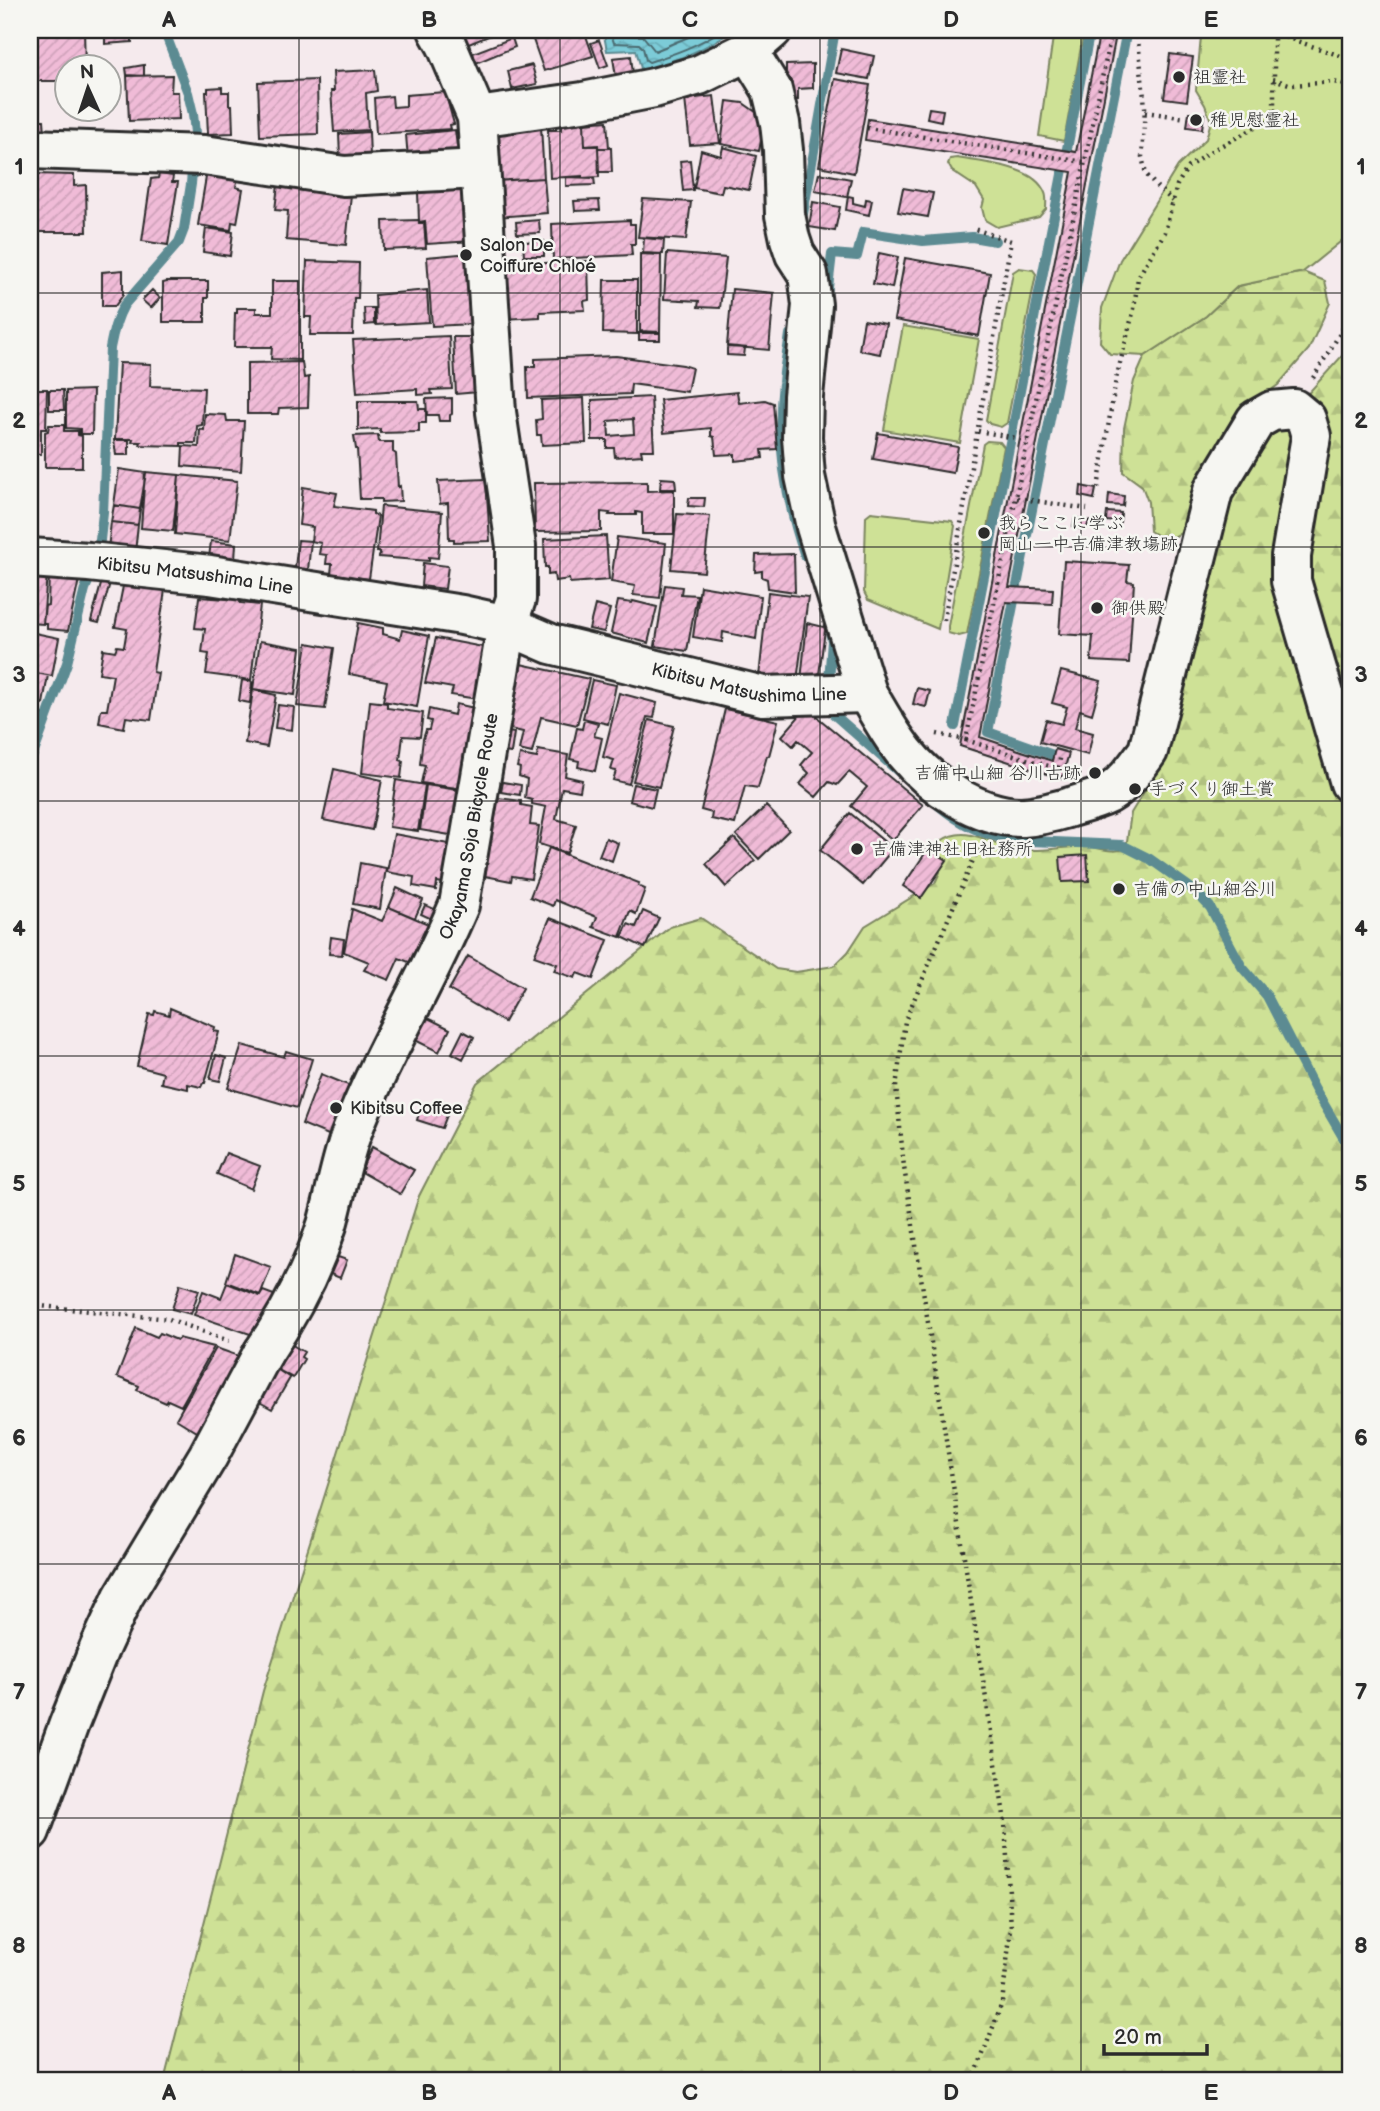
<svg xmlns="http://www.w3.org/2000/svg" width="1380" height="2111" font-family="'Balsamiq Sans','Klee One',sans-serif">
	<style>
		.forest { fill: url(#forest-firs); stroke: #7c8660; stroke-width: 2 }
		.garden { fill: #cee196; stroke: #7c8660; stroke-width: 2 }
		.water { fill: url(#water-waves); stroke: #5b8b92; stroke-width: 2 }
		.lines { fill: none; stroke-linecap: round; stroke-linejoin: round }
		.shore { stroke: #4b6b70; stroke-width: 2 }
		.stream { stroke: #5b8b92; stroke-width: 10 }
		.building { fill: url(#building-hatch); stroke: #2b2b2b; stroke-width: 2; fill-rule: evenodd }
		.minor-casing { stroke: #2b2b2b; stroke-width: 44 }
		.major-casing { stroke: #2b2b2b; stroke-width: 44 }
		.path { stroke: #2b2b2b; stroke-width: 4.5; stroke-dasharray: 2 5; stroke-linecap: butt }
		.minor { stroke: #f6f6f2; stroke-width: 38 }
		.major { stroke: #f6f6f2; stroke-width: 38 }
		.grid { fill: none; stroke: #2b2b2b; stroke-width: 2; stroke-opacity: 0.55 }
		.poi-dot { fill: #2b2b2b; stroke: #f6f6f2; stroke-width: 2.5 }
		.labels { text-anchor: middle; stroke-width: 5; stroke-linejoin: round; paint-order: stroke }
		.poi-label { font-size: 18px; fill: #2b2b2b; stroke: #f6f6f2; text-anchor: start }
		.street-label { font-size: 18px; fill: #2b2b2b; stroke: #f6f6f2 }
		.neatline { fill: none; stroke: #2b2b2b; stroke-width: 2.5 }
		.grid-label { font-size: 23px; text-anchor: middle; font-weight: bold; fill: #2b2b2b }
	</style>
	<defs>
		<pattern id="forest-firs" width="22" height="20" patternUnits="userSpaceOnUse" patternTransform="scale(1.75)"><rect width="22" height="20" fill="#cee196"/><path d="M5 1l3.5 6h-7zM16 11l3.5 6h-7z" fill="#b1c181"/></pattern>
		<pattern id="water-waves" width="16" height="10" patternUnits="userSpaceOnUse" patternTransform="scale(1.75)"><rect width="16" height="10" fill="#7bcbd7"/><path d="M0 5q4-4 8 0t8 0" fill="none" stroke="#6aaeb9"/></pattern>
		<pattern id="building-hatch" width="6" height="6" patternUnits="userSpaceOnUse" patternTransform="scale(1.75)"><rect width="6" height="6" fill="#f0bbd7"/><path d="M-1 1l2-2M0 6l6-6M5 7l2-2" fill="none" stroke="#cea1b9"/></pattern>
	</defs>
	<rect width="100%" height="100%" fill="#f5eaed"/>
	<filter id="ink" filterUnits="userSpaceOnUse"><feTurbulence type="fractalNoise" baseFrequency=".0143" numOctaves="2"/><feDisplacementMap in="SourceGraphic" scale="14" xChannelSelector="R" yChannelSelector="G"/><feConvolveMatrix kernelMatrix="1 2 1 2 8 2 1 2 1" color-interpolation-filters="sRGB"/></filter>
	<g filter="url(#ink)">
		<!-- forest -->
		<path class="forest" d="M1303,272L1325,281L1330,303L1309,349L1278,385L1232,419L1211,464L1190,501L1181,533L1166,541L1150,531L1148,502L1142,486L1123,472L1124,428L1134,381L1145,356L1206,316L1238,286Z
			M1350,347V2081H164L263,1691L419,1196L477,1083L670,927L701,918L776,969L796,972L834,966L848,952L865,926L935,883L940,872L938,855L941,841C967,823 990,845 1018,849C1041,853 1066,845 1089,847C1103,848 1114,854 1126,848L1131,813L1161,764L1222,511L1255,452Z"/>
		<!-- garden -->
		<path class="garden" d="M1054,30H1084L1064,141L1039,136Z
			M1204,30H1350V234L1303,272L1238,286L1206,316L1145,356L1110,354L1100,342L1102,308L1120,260L1178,166L1206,139L1211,121L1205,105L1196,90L1201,37Z
			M957,158C982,163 1035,165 1045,193C1047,197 1046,204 1046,209L1039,217L997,227L985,220L982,208L984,200L976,187L952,171L948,164L950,159Z
			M1019,268L1033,270L1036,274L1007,423L1001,427L990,424L986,420L1013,272Z
			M903,326L979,339L960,443L884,430Z
			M987,441L1000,442L1004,447L967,634L959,636L948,633V626L983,444Z
			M871,512L952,521L955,526L938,629L868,600L864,592L866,516Z"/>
		<!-- water -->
		<path class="water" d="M603,30H733C705,50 674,61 642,72L636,50L607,51Z"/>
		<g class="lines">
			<!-- shore -->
			<path class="shore" d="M610,30L614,43L639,44L643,48L646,60L649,62C674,54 700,45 721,30
				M619,30L622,35L643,36L655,51L705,30"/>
			<!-- stream -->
			<path class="stream" d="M802,220L835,30
				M827,296L832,254L857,256L863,232L923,241L972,237L995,241
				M790,334C788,350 784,366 783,383C776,441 786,501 805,556
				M99,549L103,513L110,348C113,332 116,319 124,305L179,242L184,229L191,184L195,133L193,114L188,93L164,30
				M829,680L832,641L830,631
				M829,710L900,773
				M955,726L1090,30
				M1053,755L988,732L1127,30
				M30,763L67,663L85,589L92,572
				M939,806C962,825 980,833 1009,840L1122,845L1150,859L1195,891L1210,907L1242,967L1267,996L1315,1089L1350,1149"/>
		</g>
		<!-- building -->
		<path class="building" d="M30,30H84L85,66H66V81H34V74H30Z
			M105,30H132V42L105,44Z
			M457,30H503L464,46Z
			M543,30H584L593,56L544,71L531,34Z
			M1100,30H1117L1009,587L1053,589L1052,604L1006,602L980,737L1052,761L1055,749L1069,753L1062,779L960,746L1072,172L865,140L868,119L1076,152Z
			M512,38L515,47L476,63L473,53Z
			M599,40L608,65L600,68L591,43Z
			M841,49L874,56L869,79L836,73Z
			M1170,54L1193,57L1187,101L1164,98Z
			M631,56L633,74L616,77L613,58Z
			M813,64V88L798,89V100H786V65Z
			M144,65V76L127,75L126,68Z
			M532,65L537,84L512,89L508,71Z
			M375,70L377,91L366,93L368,130L334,132L331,91H334L333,72Z
			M172,75L171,92H178L179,119L129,121L127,76Z
			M835,79L870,85L854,173L819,166Z
			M317,80L318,134L260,136L258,82Z
			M222,87V92H229V105H232L233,133L208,134L206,92H208V88Z
			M445,92L454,124L450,125L451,129L376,134L374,98L392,96L393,107L406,106V95Z
			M714,96L720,143L690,145L685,99Z
			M727,101L743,103L760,115L759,123L764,125L759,151L721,144Z
			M929,108L943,110L941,121L927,118Z
			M1189,112L1204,114L1202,129L1187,127Z
			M30,120H44L45,133H30Z
			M607,121L609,148H598V145L585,146L584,123Z
			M561,123H584L585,146H598L599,177L582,178V176L550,178L548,130H561Z
			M541,126L544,178L493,181L491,131Z
			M455,130L458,155L408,159L406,135Z
			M369,132L370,156L340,157L339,134Z
			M723,147L756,156L749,190L723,185L721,193L694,188L701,150L721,156Z
			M598,148H611L612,172H599Z
			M690,160L693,190L683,191L680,161Z
			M207,171L238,176L236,187L243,189L237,223L232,222L231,230L198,225Z
			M819,173L851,179L847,197L815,191Z
			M35,174L74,175V186L86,185L87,232H30V180H32L31,177L35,178Z
			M159,174L173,176L172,182H178L168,245L142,241L151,179L158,178Z
			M279,176L352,184L346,245L286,240L288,211L275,210Z
			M566,177L594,178L595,185L566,186Z
			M544,178L547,213L498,217L496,181Z
			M469,184L473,241L427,244L425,221L419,222L418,192H423V187Z
			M903,188L933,193L928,217L898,212Z
			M848,196L853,197V203L865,206L866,199L872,200L869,215L846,210Z
			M643,199L691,202L686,240L638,237Z
			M599,200L600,210L575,211L574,201Z
			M813,202L840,207L835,231L809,227Z
			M419,220V223H424L426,248L384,250L383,221Z
			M539,220L540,233L517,234L516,222Z
			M630,220V224H635V244H631L632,255L553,259L552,224Z
			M206,228L233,232L230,256L203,252Z
			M644,238L664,240L663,254L643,253Z
			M544,241V256H524L523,242Z
			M470,253L474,324L432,326L427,257Z
			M667,253L726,258L720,308L698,307L699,301L664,299Z
			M879,253L898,257L892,288L873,284Z
			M640,254L661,255L660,332L640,331Z
			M905,258L990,273L979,336L894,320Z
			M307,261L359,263L358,298H354L353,335H310L311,317H305Z
			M588,261L589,300L584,301L585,310L540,312V317L502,319L500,265Z
			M123,270V295L115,306H102V272Z
			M604,280H637V334L603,333Z
			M167,281H208V298H205V322H163V283L167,282Z
			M272,281H300V360L271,359L272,347H234L235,313H237V308H256V313H272Z
			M732,289L774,293L769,350L727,346Z
			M152,290L160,298L151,308L142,300Z
			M427,290L429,322L376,325L375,295Z
			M364,308H374V324L365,325Z
			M864,320L886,324L880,354L859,350Z
			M639,333H660V340H639Z
			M449,336L452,389L431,390L432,394L417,395V389L357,393L353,340Z
			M453,337H475L478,392L456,394Z
			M727,347L745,348L744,356L727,355Z
			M616,356L683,365L692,368L687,392L631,384L630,394L528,398L527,367H535V359Z
			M302,362L304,378L309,377L308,407L279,408L278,414H247V363Z
			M119,363L151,364L150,386L204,388L202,425L197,426L196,443H181V446L140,445L141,442H132L133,439H115Z
			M30,389H47L46,429H41V454H30Z
			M49,390H63L64,410H49Z
			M93,390L92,434H80V429L66,428V391Z
			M737,392L739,403L765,400L773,403L777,449L762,450L763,458L735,461V454L716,455L714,437L711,436V428L664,433L660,400Z
			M651,397L654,450H641L642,455L615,457L614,448H607V440H592V400ZM633,419L634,434L609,436L608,421Z
			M452,398V414L450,415V421H439L438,415H427L426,399Z
			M584,398L586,443L542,445L541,435H537L536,420L542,419L541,400Z
			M358,401H418L419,409H426V423H419V432L380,433V429L358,430Z
			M205,414L226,415L227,421H244L241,471L182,466L183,446L199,447L200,429L204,430Z
			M49,425H64V431H78V435L82,436V467H45V432L48,431Z
			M878,433L958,447L953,473L873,459Z
			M378,435L379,442H393V452L396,454L398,487L400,486L401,501L381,502V499H360L357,449H356L354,436Z
			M114,440H129V455H116Z
			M119,469L146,473L140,509L114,505Z
			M145,472L179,475L173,531L141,528Z
			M179,475L237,481L230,540L175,534Z
			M661,478L675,479L676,489H660Z
			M486,479L490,541L454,542V539H449L448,503L440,504L438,481Z
			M647,482V491L674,490V534H642V513L636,512V515H609L610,513L601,512V531L535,532L534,483Z
			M1081,486L1096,489L1094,499L1080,496Z
			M303,487L337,493L334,506L373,511V514L378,516L369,579L331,574L332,564H326L327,555L319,554L321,543L311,541L313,527L299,525Z
			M1109,494L1124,496L1123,506L1108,505Z
			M689,498H705L704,507L688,506Z
			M114,505L140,509L138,525L111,522Z
			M381,506L442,512L438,558L429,557V561L379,557L380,552H377Z
			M1107,512L1121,513L1120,522L1106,521Z
			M677,514L710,516L704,572L671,569Z
			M1075,518L1089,521L1086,530L1073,527Z
			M111,522L138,525L135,552L108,549Z
			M606,536L609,580L570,583L569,579L555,581L554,574L548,575V567H545L544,539Z
			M617,537L666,543L660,598L633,595L635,586L611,582Z
			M298,540L311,541L308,570L295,568Z
			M211,541L236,544L235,560L209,558Z
			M794,554L795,592L768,588L767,579L762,577V571L755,572L756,555Z
			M1064,561L1129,565L1127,581L1134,582L1129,663L1091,661L1093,636L1059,634Z
			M423,563L448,566L445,589L421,586Z
			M30,573H47L43,624L30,623Z
			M49,573L80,575L68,631L47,629V624H43L45,606L48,605Z
			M103,577L111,579L99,623L91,621Z
			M665,585L682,587L681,594L697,595L687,651L655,646Z
			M123,586L142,588L143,586L165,590L153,672L158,673L151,720L126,717L124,728L99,723L101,710H107L113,675L99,673L103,649L115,651L117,646L124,647L127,629L115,627Z
			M700,586L761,596L756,639L723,632L722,642L693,637Z
			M768,592L808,597L797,681L759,677Z
			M199,597L241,600L240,603L260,605L251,680L206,674L209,654L202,653L205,629L195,628Z
			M618,601L632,603L633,601L657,607L648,643L611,633Z
			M595,605L610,609L604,632L589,629Z
			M358,623L383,628V634L400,639L402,630L429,636L417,707L383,701L387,681L349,674Z
			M807,623L824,627L825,630L818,682L801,680Z
			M30,632L59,638L52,676L30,672Z
			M436,638L488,648L478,699L451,695L453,688L425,683Z
			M260,641L301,648L295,695L253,689Z
			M307,643L334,648L325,709L297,706Z
			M516,663L589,679L577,725L541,717L532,753L519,750L523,732L506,728Z
			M1061,671L1101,681L1092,714L1080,710L1075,728L1093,733L1088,755L1040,742L1046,720L1062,724L1067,707L1052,703Z
			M30,672L48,675L43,704L30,701Z
			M242,680L252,682L250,703L239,701Z
			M592,680L616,685L608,724L583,718Z
			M917,688L930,691L926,707L913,704Z
			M253,690L276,695L267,747L245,743Z
			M619,693L657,703L654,718L647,717L629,784L613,780L616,771L611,770L614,760L603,757Z
			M370,701L387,703V708L423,713L420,737L403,736L400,760L403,761L401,778L362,773Z
			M456,704L479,709L464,789L421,783L425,765L420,764L423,739L426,730H429L431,721L427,720L429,709L454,715Z
			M278,705L294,707L292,730L275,728Z
			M725,709L778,721L769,756H767L758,788L745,786L735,824L711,819L712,813L701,810Z
			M30,710L42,714L30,745Z
			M810,711L923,805L893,840L851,806L867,787L849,772L837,785L829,782L816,797L800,784L809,773L801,765L812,752L798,740L793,746L782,736L801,714Z
			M584,720L598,724L594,736L602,738L595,771L578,767L579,761L570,759L577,728L582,729Z
			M649,720L674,726L659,787L633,781Z
			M503,731L514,733L511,753L499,751Z
			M538,750L568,755L565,776L582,780L580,791L562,788L556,819L576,825L567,853L539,844L546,807L532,804V800L525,798L527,779L519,776L520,768L517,767L520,755L537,758Z
			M334,769L382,780L372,830L323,820Z
			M396,780L425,785L418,831L389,827Z
			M503,782L521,785L520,795L501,792Z
			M633,784L656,789L652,807L629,801Z
			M426,785L464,791L456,836L420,830Z
			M498,798L521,801V805L532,807L530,825L539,826L531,879L512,876L511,881L485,876Z
			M766,806L789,830L759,859L736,835Z
			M850,813L893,849L863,885L820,850Z
			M394,834L454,845L448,884L437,882L436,890L413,886L414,877L387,872Z
			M606,838L618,843L612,861L599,856Z
			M734,838L755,861L726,887L706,864Z
			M549,848L639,883L638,886L645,889L636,914L630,911L620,937L593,927L597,917L555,900L553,906L530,897Z
			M928,849L947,860L921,898L903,886Z
			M1087,855L1089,881L1062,882L1060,857Z
			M360,863L386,868L380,909L353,904Z
			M397,888L423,900L415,918L389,907Z
			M425,905L441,912L436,921L421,914Z
			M389,907L433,926L416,965L399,958L389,980L364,970L369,962L344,952L352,909L382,921Z
			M643,911L659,918L645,948L622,937L628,924L636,927Z
			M550,918L608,940L593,979L577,973L575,978L554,971L557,964L534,956Z
			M331,937L344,939L342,955L329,954Z
			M468,956L523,988L504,1022L449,990Z
			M170,1008L215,1027L214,1031L219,1032L205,1083H203L201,1087L188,1084V1089L161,1083L163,1073L137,1066L149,1014L154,1015L155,1011L169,1015Z
			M424,1016L450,1029L439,1052L413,1039Z
			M463,1031L474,1037L463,1059L452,1053Z
			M242,1045L284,1057L286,1051L312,1059L297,1108L228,1088Z
			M216,1055L226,1058L220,1081L210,1079Z
			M321,1074L353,1087L333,1137L302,1124Z
			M421,1106L447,1115L442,1128L417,1120Z
			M372,1147L414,1170L400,1194L360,1171Z
			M226,1153L260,1166L251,1189L217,1174Z
			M235,1254L271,1267L260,1295L226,1282Z
			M335,1256L347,1260L340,1278L328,1273Z
			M227,1283L260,1296L263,1291L282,1298L262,1338L194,1315L203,1291L221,1298Z
			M180,1284L199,1290L191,1314L172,1309Z
			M136,1328L157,1337L160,1333L177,1340L179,1338L214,1347L181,1406L168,1400L166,1403L137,1390L139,1386L117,1377Z
			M289,1343L304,1352L301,1357L304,1359L293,1378L275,1368Z
			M216,1348L247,1359L202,1435L176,1419Z
			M275,1368L290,1378L272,1409L256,1400Z"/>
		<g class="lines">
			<!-- minor casing -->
			<g class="minor-casing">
				<path id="minor" d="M477,117L583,102L654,88L699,75L748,51
					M30,149L204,155L344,176L479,169
					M867,693C879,714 890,734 905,753C931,785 977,816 1020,817C1036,817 1052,812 1067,808C1080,804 1096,800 1108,794C1125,784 1137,766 1148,751L1213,491L1256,420L1272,411L1294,409L1306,419L1311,436L1291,556V581L1350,783
					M30,1831L69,1724L99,1649L123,1597L208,1456L263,1353"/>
			</g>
			<!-- major casing -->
			<g class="major-casing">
				<g id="major">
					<path id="s1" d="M30,558L89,562L210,575L462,615L507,625L551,644L763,696L867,693L816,527L805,476L802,437L803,396L812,305L808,274L795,254L790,239L785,215L783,150L780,123L772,90L748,51L772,30"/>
					<path id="s2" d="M263,1353C290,1313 312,1272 327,1225C335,1196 340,1166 350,1137C379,1058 426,984 459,905L507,625L516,599V546L496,412L477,117L446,44L438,30"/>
				</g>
			</g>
			<!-- path -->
			<path class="path" d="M1137,30L1145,107L1142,157L1146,174L1157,187L1173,201
				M1251,30L1273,33L1350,59
				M1273,79L1292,85L1334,82L1345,85L1350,94
				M1145,112L1186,118
				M867,128L1084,162
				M1313,378L1350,317
				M978,431L1027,440
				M1098,488L1116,379L1134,309L1138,277L1165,232L1177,185L1188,167L1211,151L1266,122L1274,109V30
				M1017,498L1087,509
				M944,620L1011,241L971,228
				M937,734L966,740L1112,30
				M966,740L1058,769L1061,754
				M30,1305L169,1319L229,1341
				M973,2081L1002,2003L1011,1928L1005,1822L904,1167L896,1087L905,1021L979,846"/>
			<!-- minor -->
			<use href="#minor" class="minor"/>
			<!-- major -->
			<use href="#major" class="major"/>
		</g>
	</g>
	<!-- grid -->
	<path class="grid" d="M299,30V2081M560,30V2081M820,30V2081M1081,30V2081M30,293H1350M30,547H1350M30,801H1350M30,1056H1350M30,1310H1350M30,1564H1350M30,1818H1350"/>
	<!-- markers -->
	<g class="poi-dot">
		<circle cx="1179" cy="77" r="7"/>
		<circle cx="1196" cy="120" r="7"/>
		<circle cx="466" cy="255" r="7"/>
		<circle cx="984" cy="533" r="7"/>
		<circle cx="1097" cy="608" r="7"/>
		<circle cx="1095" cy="773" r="7"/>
		<circle cx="1135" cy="789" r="7"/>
		<circle cx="857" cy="849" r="7"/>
		<circle cx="1119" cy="889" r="7"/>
		<circle cx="336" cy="1108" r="7"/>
	</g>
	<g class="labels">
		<!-- poi labels -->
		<g class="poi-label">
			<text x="1193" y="83">祖霊社</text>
			<text x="1210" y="126">稚児慰霊社</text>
			<text x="480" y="251">Salon De<tspan x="480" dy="21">Coiffure Chloé</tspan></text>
			<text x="998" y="529">我らここに学ぶ<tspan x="998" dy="21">岡山一中吉備津教塲跡</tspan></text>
			<text x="1111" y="614">御供殿</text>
			<text x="1081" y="779" text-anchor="end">吉備中山細 谷川古跡</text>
			<text x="1149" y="795">手づくり御土賞</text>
			<text x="871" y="855">吉備津神社旧社務所</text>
			<text x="1133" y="895">吉備の中山細谷川</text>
			<text x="350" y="1114">Kibitsu Coffee</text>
		</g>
		<!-- street labels -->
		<g class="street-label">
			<text dy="6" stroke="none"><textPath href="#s1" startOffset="166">Kibitsu Matsushima Line</textPath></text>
			<text dy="6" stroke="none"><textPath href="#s1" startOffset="733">Kibitsu Matsushima Line</textPath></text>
			<text dy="6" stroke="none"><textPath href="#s2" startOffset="570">Okayama Soja Bicycle Route</textPath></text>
		</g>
	</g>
	<!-- margin -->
	<rect width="1380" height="2111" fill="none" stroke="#f6f6f2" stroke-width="77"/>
	<!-- north arrow -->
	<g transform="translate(88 88) rotate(357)"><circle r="33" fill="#f6f6f2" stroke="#a5a5a2" stroke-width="2"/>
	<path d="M0-5L12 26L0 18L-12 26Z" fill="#2b2b2b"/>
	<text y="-10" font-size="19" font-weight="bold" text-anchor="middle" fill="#2b2b2b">N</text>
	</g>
	<!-- scale -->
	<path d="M1104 2044v10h103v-10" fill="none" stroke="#2b2b2b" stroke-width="3.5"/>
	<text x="1114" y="2044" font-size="21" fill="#2b2b2b" stroke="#f6f6f2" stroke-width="5" paint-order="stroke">20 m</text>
	<rect x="38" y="38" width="1304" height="2034" class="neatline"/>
	<g class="grid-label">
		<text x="169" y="27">A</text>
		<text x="429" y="27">B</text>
		<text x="690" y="27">C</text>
		<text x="951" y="27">D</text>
		<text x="1211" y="27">E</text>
		<text x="19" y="174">1</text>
		<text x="1361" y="174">1</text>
		<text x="19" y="428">2</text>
		<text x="1361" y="428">2</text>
		<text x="19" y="682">3</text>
		<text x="1361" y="682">3</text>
		<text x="19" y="936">4</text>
		<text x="1361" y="936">4</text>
		<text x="19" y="1191">5</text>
		<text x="1361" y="1191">5</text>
		<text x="19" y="1445">6</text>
		<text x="1361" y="1445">6</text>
		<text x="19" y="1699">7</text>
		<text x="1361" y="1699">7</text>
		<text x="19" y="1953">8</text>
		<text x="1361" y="1953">8</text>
		<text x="169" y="2100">A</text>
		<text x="429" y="2100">B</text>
		<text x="690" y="2100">C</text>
		<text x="951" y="2100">D</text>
		<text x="1211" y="2100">E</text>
	</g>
</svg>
